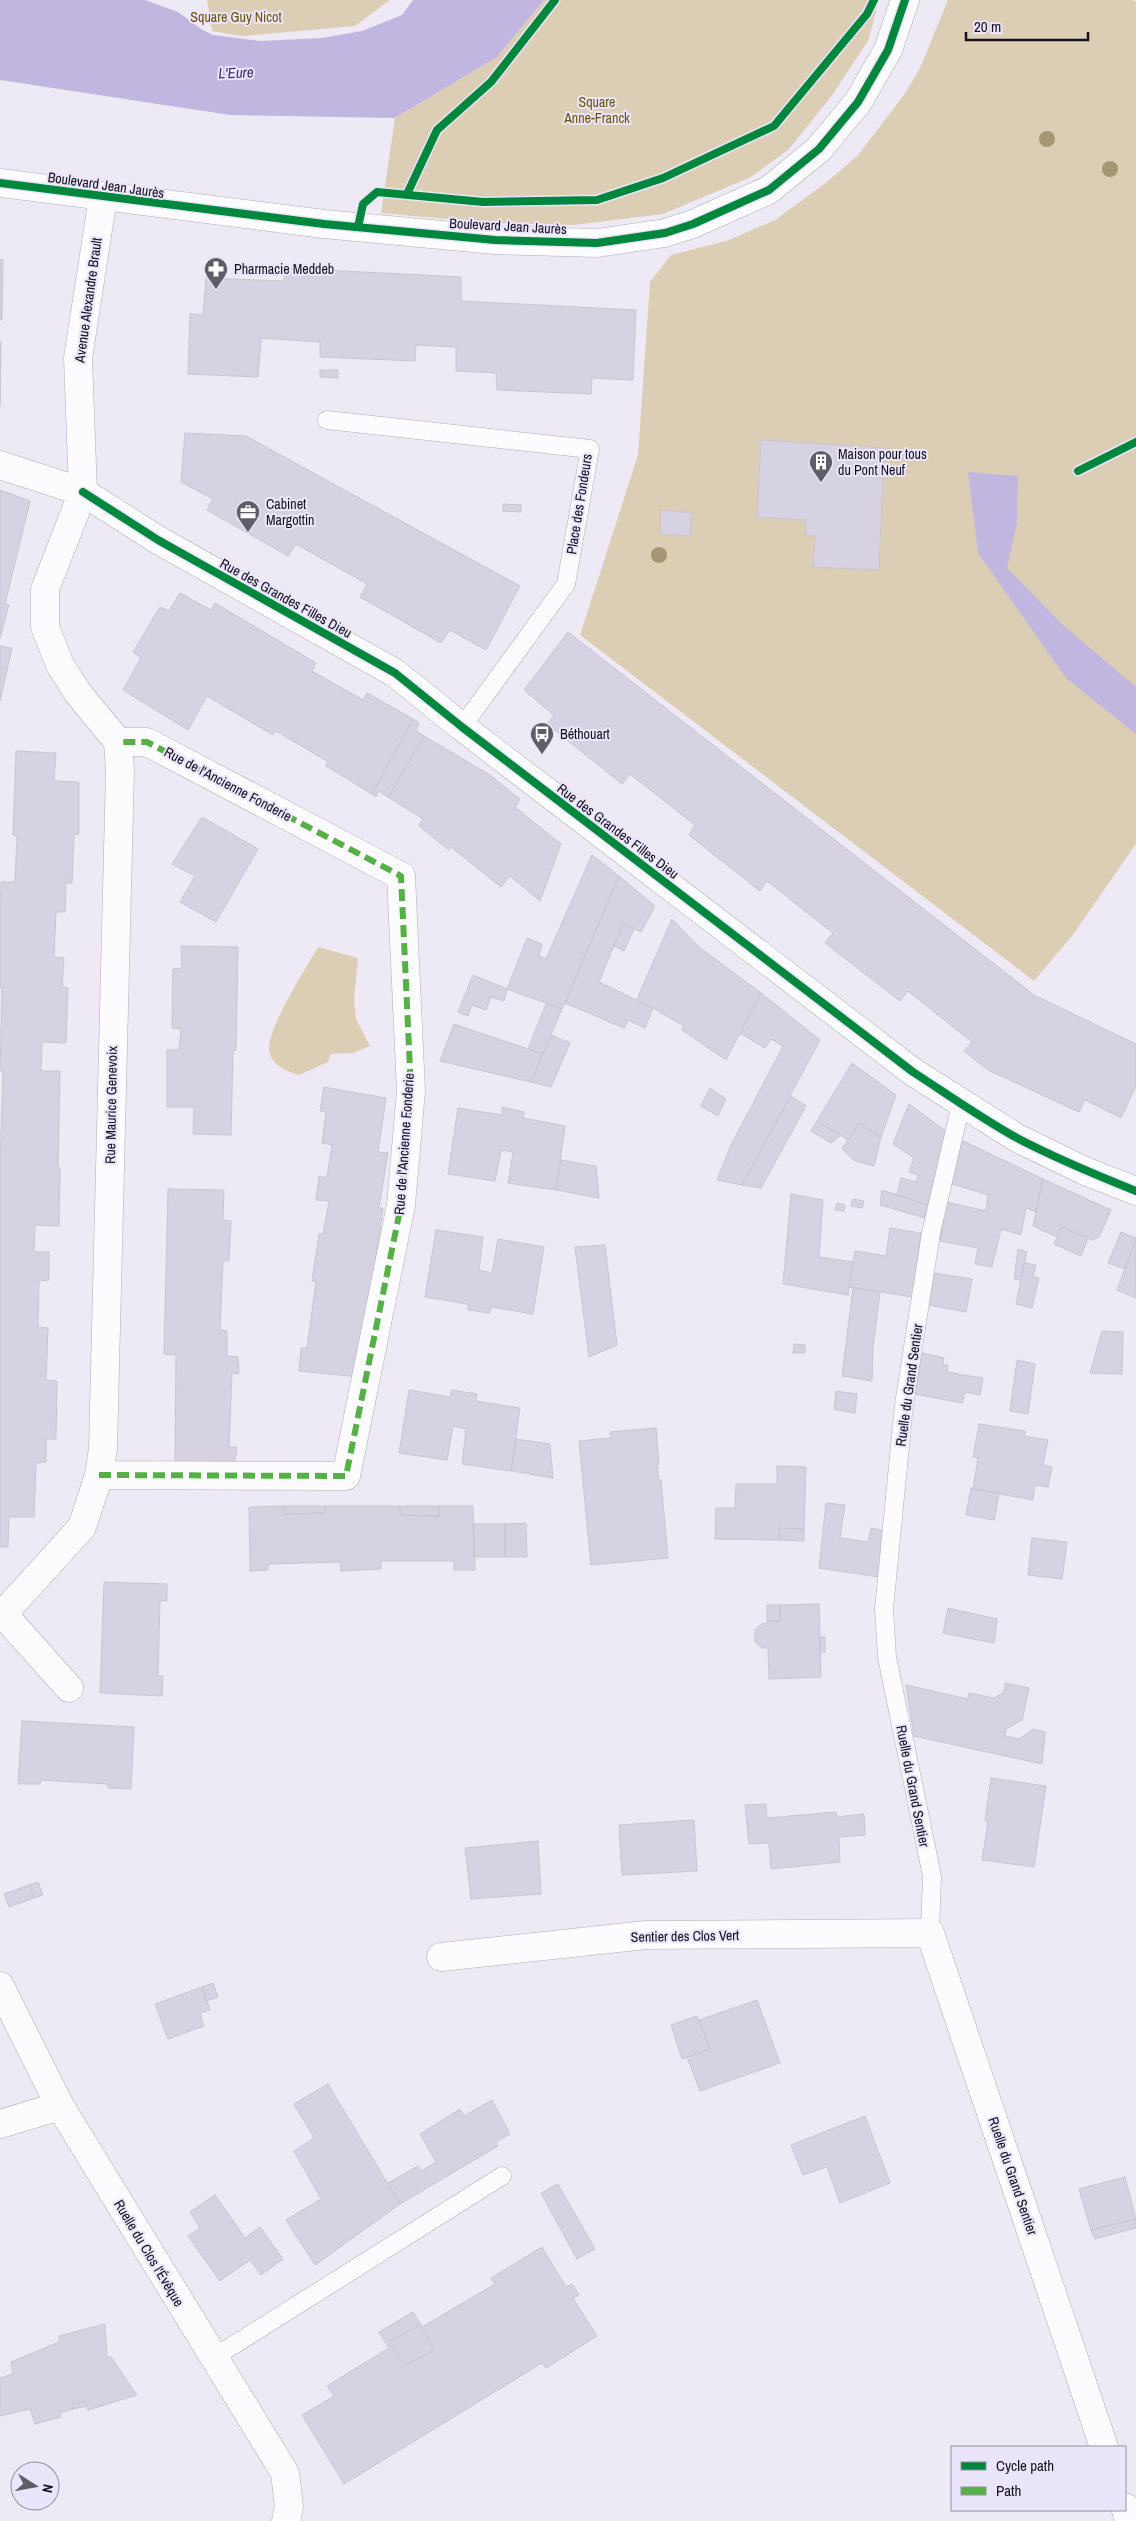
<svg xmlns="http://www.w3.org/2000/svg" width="1136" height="2521" font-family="'Archivo Narrow',sans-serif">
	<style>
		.green { fill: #dcceb5 }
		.water { fill: #c1b6e0 }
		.building { fill: #d7d2e1; stroke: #c8c5d0 }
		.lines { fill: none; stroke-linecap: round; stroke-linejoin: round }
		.lane-casing { stroke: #afacb7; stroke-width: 19 }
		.street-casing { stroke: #afacb7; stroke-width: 29 }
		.secondary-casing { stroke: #afacb7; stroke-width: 29 }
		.lane { stroke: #fcfcfe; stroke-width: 18 }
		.street { stroke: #fcfcfe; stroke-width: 28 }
		.secondary { stroke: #fcfcfe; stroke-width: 28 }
		.quiet { stroke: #55b145; stroke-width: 6; stroke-dasharray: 12 6; stroke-linecap: butt }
		.cycleway-casing { stroke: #eae5fa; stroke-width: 11 }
		.cycleway { stroke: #00873e; stroke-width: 8 }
		.tree { fill: #a69673 }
		.labels { text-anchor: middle; stroke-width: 4; stroke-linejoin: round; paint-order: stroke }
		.park-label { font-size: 14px; fill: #6b5208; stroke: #eae5fa }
		.street-label { font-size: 14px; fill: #14111d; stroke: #eae5fa }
		.poi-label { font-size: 14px; fill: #14111d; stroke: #eae5fa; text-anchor: start }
		.water-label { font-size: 15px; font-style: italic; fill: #40286a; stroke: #eae5fa }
	</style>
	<rect width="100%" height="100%" fill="#edeaf5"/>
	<!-- green -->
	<path class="green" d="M207,0H390L355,26L243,36L212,31Z
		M544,0H879L868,41L833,94L789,149L751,177L663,214L574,225L490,223L381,213L395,118L497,57Z
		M948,0H1133L1136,2V844L1072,936L1034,981L580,635L638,455L650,282L671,255L729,240L775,220L827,182L858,155L904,95L920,68Z
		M318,947L358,958L354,1000L356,1019L370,1046L353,1053L331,1054L328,1062L299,1075C287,1071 270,1065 269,1049C268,1027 306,968 318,947Z"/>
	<!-- water -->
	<path class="water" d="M0,0H145L178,12L201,29L213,35L261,41L322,38L362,31L402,15L413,0H544L497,57L395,118L230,115L0,80Z
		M968,472L1018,476L1017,523L1007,568L1064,626L1136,687V734L1066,678L978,553Z"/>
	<!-- building -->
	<path class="building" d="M0,259L3,260L2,320H0Z
		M284,268L461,277V301L636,310L633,380L592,378L591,394L497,390L496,373L456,371V347L416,345L415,361L320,357V342L261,338L258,377L188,374L190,314L203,315L206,278L284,281Z
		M0,342H1L0,406Z
		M320,370H338V378L320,377Z
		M185,433L246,436L520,586L486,650L450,630L441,643L360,597L367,584L296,544L288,556L207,510L213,499L181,482Z
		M761,440L884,448L879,570L813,567L815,536L805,535L806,520L757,517Z
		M0,490L30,501L5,604L9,605L0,638Z
		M503,504L521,505V512L503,511Z
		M661,510L692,513L690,536L660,534Z
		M180,593L211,610L215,603L316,663L312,671L363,700L367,693L413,719L372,794L326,766L327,761L276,731L273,735L207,696L188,730L123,690L141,658L133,652L160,607L169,611Z
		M568,632L1034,995L1136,1044V1086L1121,1118L1085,1100L1079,1112L988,1070L964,1051L972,1042L908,991L900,1001L825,943L833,933L767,881L760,891L689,835L695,825L630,774L622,784L547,724L554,715L524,690Z
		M0,646L12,648L0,701Z
		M413,719L419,723L416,730L424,736L388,797L379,791L376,797L372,794Z
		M424,736L490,775L520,799L515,807L561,844L540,901L510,876L501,887L451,847L449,850L419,826L423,819L388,797Z
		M16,751L56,753L54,781L79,782V834L74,835L72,883H66L65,912H56L54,957L64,958L62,987L68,988L66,1043L42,1042L41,1071H60L58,1168H60L59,1226L35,1225L34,1252H49V1280L39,1281L38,1327L48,1328L46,1380L57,1381L56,1439H46V1462L36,1463L34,1517H9L8,1547H0V1167L3,1071H0L2,988H0V908L1,882H15L17,836L13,835Z
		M202,817L258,849L216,922L180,902L195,876L172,864Z
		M592,855L619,876L562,1009L507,989L527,938L542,944L539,956L546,959Z
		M619,876L655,906L641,932L623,923L599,982L653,1008L645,1028L628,1020L624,1028L565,1003Z
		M672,919L699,947L761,993L726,1060L682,1030L684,1026L637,999Z
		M623,923L634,929L624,951L614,946Z
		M181,946L238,947L236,1050L233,1051L231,1135L193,1134L194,1107H167V1050H179L181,1029L172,1028L173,969L182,968Z
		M473,975L507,989L504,1001L491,997L486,1010L472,1005L468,1016L458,1012Z
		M761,993L820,1040L742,1185L717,1180L731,1145L783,1046L771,1039L765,1048L740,1033Z
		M546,1004L562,1009L543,1054L528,1049Z
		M454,1024L543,1054L531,1082L440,1061Z
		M551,1035L570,1043L551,1087L531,1082Z
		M852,1063L896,1095L881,1137L859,1123L848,1140L817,1121Z
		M324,1087L386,1098L378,1152L388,1153L379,1208H383L359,1377L299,1371L301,1348H307L316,1282L312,1281L319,1234H323L329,1201L316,1200L319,1176L327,1178L332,1145L322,1143L326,1112L320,1111Z
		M710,1088L726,1099L718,1116L701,1106Z
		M791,1096L806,1106L761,1188L742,1185Z
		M909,1104L947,1132L928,1205L897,1195L901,1178L916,1182L918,1175L909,1172L914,1158L893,1144Z
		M502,1107L524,1112L523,1118L565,1126L556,1190L508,1183L513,1152L501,1150L495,1181L448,1174L458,1108L502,1115Z
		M817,1121L841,1135L831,1143L811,1131Z
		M859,1123L881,1137L874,1166L855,1161L842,1149Z
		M959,1139L1043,1179L1036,1212L1026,1208L1021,1235L1001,1229L992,1267L975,1264L978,1248L940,1241L946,1202L986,1211L988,1195L949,1183Z
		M561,1160L596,1166L599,1198L556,1190Z
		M1043,1179L1111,1210L1099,1237L1092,1240L1062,1227L1057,1237L1033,1226Z
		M168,1189L224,1190L223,1220L231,1221L229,1261H223L220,1330L227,1331V1356L238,1357L239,1374L232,1373L229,1447H237L234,1466L175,1467L176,1355L164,1354Z
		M882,1190L928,1205L925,1218L880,1205Z
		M791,1194L823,1200L819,1257L853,1262L848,1295L783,1284Z
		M853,1199L864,1201L862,1208L851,1206Z
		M837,1203L845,1205L844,1211L835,1210Z
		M1062,1227L1088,1238L1081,1256L1054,1244Z
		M890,1228L921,1233L912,1297L849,1287L855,1251L886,1256Z
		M436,1230L483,1237L479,1270L492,1273L498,1239L544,1247L533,1314L491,1307L490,1313L468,1310V1304L425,1297Z
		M1121,1232L1136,1238L1125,1269L1108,1263Z
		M1136,1239V1298L1117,1290Z
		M605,1245L617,1345L589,1357L575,1247Z
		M1018,1249L1027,1252L1021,1280L1014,1279Z
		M1024,1263L1036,1265L1033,1277L1039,1278L1032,1308L1016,1304Z
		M934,1273L972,1279L966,1312L929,1305Z
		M853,1287L880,1292L873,1347L872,1381L842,1376Z
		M1102,1331L1123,1332L1122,1374L1090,1373Z
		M794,1344L805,1345V1353H793Z
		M922,1353L944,1358L943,1365H948L947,1372L983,1378L980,1395L965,1392L962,1403L915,1394Z
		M1017,1360L1035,1364L1028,1414L1010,1411Z
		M409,1390L450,1397L452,1390L477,1394L475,1401L520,1408L511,1471L462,1464L466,1429L453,1426L447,1460L399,1453Z
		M836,1391L857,1394L855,1413L834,1409Z
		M979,1424L1025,1431V1436L1048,1440L1043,1465L1052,1467L1048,1487L1035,1485L1033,1500L973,1489L978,1458L973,1457Z
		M656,1428L659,1465H657L659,1480H661L668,1558L591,1565L579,1441L611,1438L610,1432Z
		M516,1439L550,1444L553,1478L511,1471Z
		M777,1466L806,1467L804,1529L779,1528V1540L715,1539L716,1508H735L736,1484H777Z
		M971,1488L999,1493L994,1520L966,1515Z
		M826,1503L845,1505L840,1538L868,1542L871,1528L884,1531L879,1577L819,1568Z
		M283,1506L284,1514L325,1513V1506H400V1515L439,1516V1506H473L475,1570H454V1561H381V1569L341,1571L340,1562L268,1564V1570L250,1571L249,1507Z
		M283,1506H325V1513L284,1514Z
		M400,1506H439V1516L400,1515Z
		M526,1523L527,1557H505V1524Z
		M473,1524H505V1557H474Z
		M779,1528L804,1529V1541L779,1540Z
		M1032,1538L1067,1542L1062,1579L1028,1575Z
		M104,1582L167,1584V1601H160L158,1676H163L162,1696L100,1693Z
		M819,1604L821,1677L769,1679L768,1648H762L755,1642V1630L761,1624L767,1623V1621H780V1605Z
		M767,1605H780V1621H767Z
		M948,1608L997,1619L994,1643L943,1633Z
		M820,1637H825V1652H820Z
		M1005,1683L1029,1688L1022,1720L1006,1729L1005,1736L1019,1739L1033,1729L1045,1732L1042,1764L914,1736L906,1685L968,1699L969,1693L994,1698L1004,1692Z
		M22,1721L134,1727L131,1789L108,1788V1784L41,1780L40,1784H18Z
		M991,1778L1046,1786L1034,1867L982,1860L988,1822L985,1821Z
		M766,1804L767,1818L836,1812L837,1817L864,1814L865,1835L839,1837L840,1862L771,1869L769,1843L749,1844L745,1805Z
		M694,1820L697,1871L622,1875L619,1825Z
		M538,1841L541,1894L471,1899L465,1848Z
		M38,1882L43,1895L34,1898L29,1885Z
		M29,1885L34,1898L9,1907L4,1894Z
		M213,1983L218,1997L206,2001L202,1987Z
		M202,1987L210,2010L200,2013L204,2026L168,2039L155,2004Z
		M757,2000L780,2063L700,2091L687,2057L710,2049L699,2020Z
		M697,2016L710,2049L682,2059L671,2025Z
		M328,2084L400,2204L315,2265L286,2220L321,2199L294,2151L314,2138L294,2104Z
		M492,2100L510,2134L496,2142L498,2146L400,2204L388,2183L418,2166L421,2171L436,2162L420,2134L460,2109L464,2116Z
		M865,2116L890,2183L840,2203L827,2167L803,2175L791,2145Z
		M1125,2177L1136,2219L1091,2230L1079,2189Z
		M558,2184L595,2249L577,2259L541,2193Z
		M215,2195L245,2238L260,2227L283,2259L261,2275L250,2260L220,2281L188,2236L200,2228L190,2212Z
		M1136,2219V2228L1095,2239L1091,2230Z
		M542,2247L566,2287L572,2284L579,2295L573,2298L597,2336L546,2368L542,2363L344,2484L302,2415L334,2396L327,2386L389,2348L379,2332L413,2312L422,2327L495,2284L491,2278Z
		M105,2324L107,2357H111L137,2395L88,2410L85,2401L72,2404L73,2409L60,2413L61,2417L35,2424L30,2409L0,2416V2378L13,2374L11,2362L59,2342V2336Z
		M420,2325L434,2350L404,2366L390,2341Z
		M85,2401L87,2406L73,2409L72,2404Z"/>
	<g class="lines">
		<!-- lane casing -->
		<g class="lane-casing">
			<path id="lane" d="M327,420L590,449L566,584L462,727
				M930,1933L932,1876L887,1657L884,1609L904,1405L931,1233L961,1104
				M213,2358L502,2176"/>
		</g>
		<!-- street casing -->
		<g class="street-casing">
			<path id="street" d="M99,1475L346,1476L401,1205L411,1091L401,876L147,742H118
				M69,1688L3,1614L82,1527L99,1475L103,1448L120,770L118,742L78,693L60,665L45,627V589L83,492
				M441,1957L646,1935L930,1933L1104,2447
				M0,1986L60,2106L285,2473L289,2507L286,2521
				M0,2124L60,2106
				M1125,2507L1129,2521"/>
		</g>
		<!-- secondary casing -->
		<g class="secondary-casing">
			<path id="secondary" d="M0,183L324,224L495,240L597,243L665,233L693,224L769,190L819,149L858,102L888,50L905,0
				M0,465L83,492L158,540L395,673L462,727L913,1072L1017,1138L1085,1171L1136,1191
				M83,492L78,358L103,197"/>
		</g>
		<!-- lane -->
		<use href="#lane" class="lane"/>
		<!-- street -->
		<use href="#street" class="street"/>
		<!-- secondary -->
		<use href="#secondary" class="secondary"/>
		<!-- quiet -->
		<path class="quiet" d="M99,1475L346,1476L401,1205L411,1091L401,876L147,742H118"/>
		<!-- cycleway casing -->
		<g class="cycleway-casing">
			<path id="cycleway" d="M0,183L324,224L495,240L597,243L665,233L693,224L769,190L819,149L858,102L888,50L905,0
				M407,194L437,130L491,82L555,0
				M358,227L363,204L377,192L483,202L597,200L663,178L774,126L867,14L874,0
				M1078,471L1136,442
				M83,492L158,540L395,673L462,727L913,1072C947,1094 981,1118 1017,1138C1055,1158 1096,1175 1136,1191"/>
		</g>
		<!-- cycleway -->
		<use href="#cycleway" class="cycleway"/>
	</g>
	<!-- trees -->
	<g class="tree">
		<circle cx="1047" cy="139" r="8"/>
		<circle cx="1110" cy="169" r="8"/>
		<circle cx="659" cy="555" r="8"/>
	</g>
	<!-- icons -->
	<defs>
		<g id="pharmacy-pin" transform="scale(1.25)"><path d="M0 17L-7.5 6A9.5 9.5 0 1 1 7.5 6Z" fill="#605d69" stroke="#eae5fa"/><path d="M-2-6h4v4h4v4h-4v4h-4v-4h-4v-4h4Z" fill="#fff"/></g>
		<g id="building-pin" transform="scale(1.25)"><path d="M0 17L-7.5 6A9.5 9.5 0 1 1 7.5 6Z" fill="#605d69" stroke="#eae5fa"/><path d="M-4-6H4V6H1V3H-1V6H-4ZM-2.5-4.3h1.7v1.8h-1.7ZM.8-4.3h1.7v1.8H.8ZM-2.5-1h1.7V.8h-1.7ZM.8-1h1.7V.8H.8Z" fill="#fff"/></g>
		<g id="office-pin" transform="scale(1.25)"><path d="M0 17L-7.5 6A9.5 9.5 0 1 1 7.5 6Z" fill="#605d69" stroke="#eae5fa"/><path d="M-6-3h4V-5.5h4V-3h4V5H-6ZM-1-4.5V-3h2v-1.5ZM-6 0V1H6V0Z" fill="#fff"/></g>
		<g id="bus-pin" transform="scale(1.25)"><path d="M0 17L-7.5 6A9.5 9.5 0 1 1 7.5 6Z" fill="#605d69" stroke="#eae5fa"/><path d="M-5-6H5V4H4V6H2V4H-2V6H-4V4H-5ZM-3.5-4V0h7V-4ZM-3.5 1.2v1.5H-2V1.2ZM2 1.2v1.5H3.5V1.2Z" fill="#fff"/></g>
	</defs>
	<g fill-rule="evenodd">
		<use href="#pharmacy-pin" x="216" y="269"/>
		<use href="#building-pin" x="821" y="462"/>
		<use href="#office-pin" x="248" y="512"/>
		<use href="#bus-pin" x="542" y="734"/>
	</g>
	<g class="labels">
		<!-- park labels -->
		<g class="park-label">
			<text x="236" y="22">Square Guy Nicot</text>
			<text x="597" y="107">Square<tspan x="597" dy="16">Anne-Franck</tspan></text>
		</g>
		<!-- street labels -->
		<g class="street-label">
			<text transform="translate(106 185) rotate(8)" y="5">Boulevard Jean Jaurès</text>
			<text transform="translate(508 226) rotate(3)" y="5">Boulevard Jean Jaurès</text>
			<text transform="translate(88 300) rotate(-82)" y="5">Avenue Alexandre Brault</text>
			<text transform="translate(579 504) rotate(-81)" y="5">Place des Fondeurs</text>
			<text transform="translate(286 598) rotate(29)" y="5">Rue des Grandes Filles Dieu</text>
			<text transform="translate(228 784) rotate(28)" y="5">Rue de l'Ancienne Fonderie</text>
			<text transform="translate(618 831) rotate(37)" y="5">Rue des Grandes Filles Dieu</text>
			<text transform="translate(111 1105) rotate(-89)" y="5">Rue Maurice Genevoix</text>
			<text transform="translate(404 1144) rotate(-86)" y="5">Rue de l'Ancienne Fonderie</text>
			<text transform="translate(909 1385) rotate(-82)" y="5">Ruelle du Grand Sentier</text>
			<text transform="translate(913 1786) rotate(79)" y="5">Ruelle du Grand Sentier</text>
			<text transform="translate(685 1936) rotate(-1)" y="5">Sentier des Clos Vert</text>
			<text transform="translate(1013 2176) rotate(71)" y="5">Ruelle du Grand Sentier</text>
			<text transform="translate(149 2253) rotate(59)" y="5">Ruelle du Clos l'Évêque</text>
		</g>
		<!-- poi labels -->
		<g class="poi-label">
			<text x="234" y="274">Pharmacie Meddeb</text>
			<text x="838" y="459">Maison pour tous<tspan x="838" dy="16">du Pont Neuf</tspan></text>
			<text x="266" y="509">Cabinet<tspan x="266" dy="16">Margottin</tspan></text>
			<text x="560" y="739">Béthouart</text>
		</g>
		<!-- water labels -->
		<g class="water-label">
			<text transform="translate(236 73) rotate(-2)" y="5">L'Eure</text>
		</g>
	</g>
	<!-- legend -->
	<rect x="951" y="2446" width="175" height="65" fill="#eae5fa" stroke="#9490a2"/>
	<rect x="961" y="2462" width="25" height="8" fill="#00873e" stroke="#9490a2"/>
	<text x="996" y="2471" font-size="15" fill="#14111d">Cycle path</text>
	<rect x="961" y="2487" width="25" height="8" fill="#55b145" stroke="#9490a2"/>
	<text x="996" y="2496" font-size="15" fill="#14111d">Path</text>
	<!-- north arrow -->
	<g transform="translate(35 2486) rotate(101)"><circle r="24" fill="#eae5fa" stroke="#9490a2"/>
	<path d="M0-4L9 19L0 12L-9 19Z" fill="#605d69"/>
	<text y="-8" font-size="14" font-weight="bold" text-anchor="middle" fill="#14111d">N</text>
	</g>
	<!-- scale -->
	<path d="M966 32v8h122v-8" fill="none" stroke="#14111d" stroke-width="2.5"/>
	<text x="974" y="32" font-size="15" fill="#14111d" stroke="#eae5fa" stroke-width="4" paint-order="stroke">20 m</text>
</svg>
